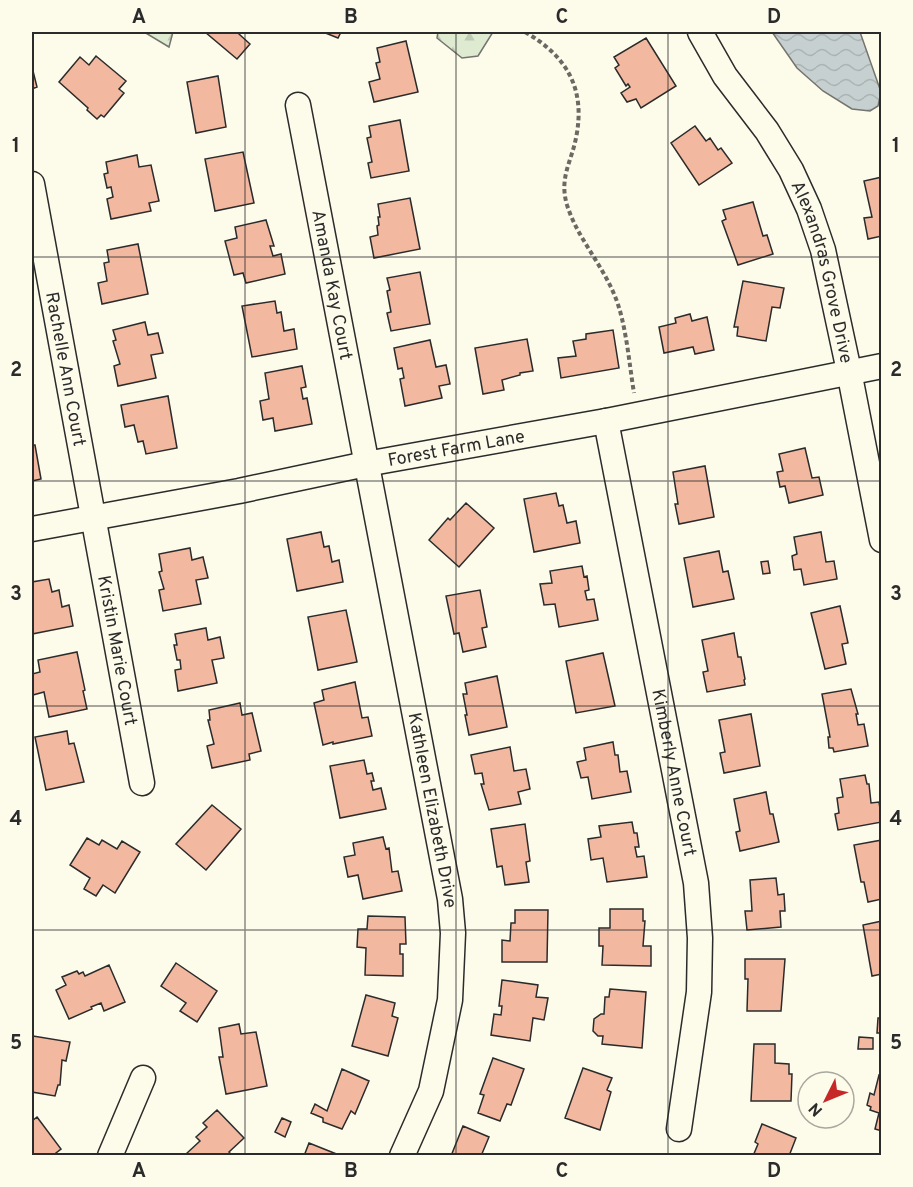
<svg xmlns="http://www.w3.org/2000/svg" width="913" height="1187" font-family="Overpass,sans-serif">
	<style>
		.forest { fill: url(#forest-firs); stroke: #74746e; stroke-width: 1.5 }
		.water { fill: url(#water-waves); stroke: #74746e; stroke-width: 1.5 }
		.building { fill: #f2b8a0; stroke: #2b2b2b; stroke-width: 1.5 }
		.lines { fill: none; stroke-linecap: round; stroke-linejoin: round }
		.minor-casing { stroke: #2b2b2b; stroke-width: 27 }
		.path { stroke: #6a6964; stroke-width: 4; stroke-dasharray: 4.5 3; stroke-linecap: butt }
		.minor { stroke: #fdfbea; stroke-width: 24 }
		.grid { fill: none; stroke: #2b2b2b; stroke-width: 1.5; stroke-opacity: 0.55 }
		.labels { text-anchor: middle; stroke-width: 4.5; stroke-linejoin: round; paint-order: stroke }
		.street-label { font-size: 18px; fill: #2b2b2b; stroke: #fdfbea }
		.neatline { fill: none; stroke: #2b2b2b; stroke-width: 2 }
		.grid-label { font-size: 20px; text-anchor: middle; font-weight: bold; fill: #2b2b2b }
	</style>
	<defs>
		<pattern id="forest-firs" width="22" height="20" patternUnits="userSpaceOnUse" patternTransform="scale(1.5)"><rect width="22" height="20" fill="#deebd1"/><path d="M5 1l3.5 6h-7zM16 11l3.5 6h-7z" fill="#bfcab4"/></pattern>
		<pattern id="water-waves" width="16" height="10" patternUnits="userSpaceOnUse" patternTransform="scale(1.5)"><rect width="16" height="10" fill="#c7d0d0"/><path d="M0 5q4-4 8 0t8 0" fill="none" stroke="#abb3b3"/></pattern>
	</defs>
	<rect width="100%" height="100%" fill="#fdfbea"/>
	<!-- forest -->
	<path class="forest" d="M144,32H173L169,47Z
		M438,32H493L478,56L462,58L437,38Z"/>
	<!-- water -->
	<path class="water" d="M772,32H860L881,92L878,106L870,111L852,109L823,91L797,68Z"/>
	<!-- building -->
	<path class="building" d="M205,32H241L239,34L250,44L237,59Z
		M323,32H341L338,38Z
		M646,38L676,86L641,108L636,99L627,102L621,93L630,87L628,84L626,86L615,68L619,65L614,57Z
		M406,41L418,92L374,102L369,82L380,79L376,63L380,62L377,48Z
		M96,56L126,81L119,89L124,93L104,117L101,115L97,119L87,110L88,108L59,82L80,57L89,65Z
		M32,67L37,87L32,89Z
		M218,76L226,127L196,133L187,82Z
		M400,120L409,171L371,178L368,163L372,162L367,138L371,137L369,126Z
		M695,126L706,141L710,138L718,150L721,148L732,163L699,185L671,143Z
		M243,152L254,203L215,211L205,159Z
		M137,155L139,167L151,165L159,201L149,203L151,211L111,219L107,199L113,197L111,187L107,188L104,174L108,173L106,162Z
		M882,177V236L868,239L864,218L872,217L864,181Z
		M410,198L420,249L374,258L370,237L378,235L377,226L379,225L378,217H380L378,204Z
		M753,202L763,236L767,235L773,254L738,265L722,221L726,219L723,210Z
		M266,220L274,246H270L273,256L281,254L285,274L246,283L243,273L234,275L225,241L237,238L235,227Z
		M138,244L148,294L102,304L98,283L107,281L104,263L109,262L107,250Z
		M420,272L430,324L391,331L387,313L391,312L387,291L390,290L387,278Z
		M743,281L784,288L780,308L772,307L766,341L737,336L738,327H734Z
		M275,301L277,313L281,312L284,331L294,329L297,349L252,357L242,306Z
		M690,314L692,321L707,317L714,350L695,354L693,347L664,353L659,327L676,323L675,318Z
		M145,322L148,335L158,333L163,353L151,355L156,378L118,386L114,366L120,364L113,341L116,340L113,330Z
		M613,330L619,368L561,378L558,358L576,356L573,341L586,339V334Z
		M527,339L533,371L520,373V375L502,380L504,390L483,394L475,348Z
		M430,340L436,367L446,365L450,384L439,386L442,398L405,406L400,379L404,378L402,368L398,369L394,348Z
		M302,366L306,387L301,388L303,399L307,398L312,424L275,431L273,418L263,420L260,401L269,399L265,373Z
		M168,396L177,448L146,454L143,441L138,442L134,425L125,427L121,405Z
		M32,437L33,445H35L41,479L32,481Z
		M805,448L812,478L819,477L823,495L789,503L785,486L780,487L777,472L783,471L779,454Z
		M705,466L714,517L679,524L675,504H678L673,472Z
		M556,493L559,506L563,505L567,523L576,521L580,543L534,552L524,499Z
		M466,503L494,528L459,567L429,540L448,518L450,520Z
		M321,532L324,547L329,546L332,562L339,560L343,582L297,591L287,539Z
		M821,532L826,562L834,561L837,579L804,585L801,569L794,570L792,556L797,554L794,537Z
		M190,548L192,560L203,557L208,578L196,580L201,604L163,611L159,590L164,589L159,572L162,571L159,554Z
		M719,551L723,572L728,571L734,599L693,607L684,558Z
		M768,561L770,573L763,574L761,562Z
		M582,566L584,577L587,576L589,590L585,591L587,600L594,599L598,620L559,627L555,604L544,605L540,584L552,583L550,571Z
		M49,579L52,592L59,590L62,607L69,605L73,626L32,634V582Z
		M480,590L487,627L482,628L486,647L463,652L459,633L454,634L446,596Z
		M840,606L848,643L842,644L846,664L825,669L811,613Z
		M346,610L357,662L318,670L308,617Z
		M206,628L208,640L220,637L224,658L212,660L217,683L178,691L175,670L181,669L180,660H177L174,645H177L175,634Z
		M734,633L738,657H741L745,679L744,680L745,685L707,692L703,672L708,671L702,640Z
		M77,652L85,690L83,691L87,709L49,717L44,692L33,695L32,674L40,672L38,660Z
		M603,653L615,706L576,713L566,661Z
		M497,676L507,727L469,735L465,715H467L463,694H467L465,683Z
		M355,682L362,718L368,717L372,736L333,744V742L323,745L314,703L324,700L322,690Z
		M851,689L858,714H856L858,725L864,724L868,746L834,752L833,748H829L828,737H830L822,694Z
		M240,703L242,715L252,713L261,751L249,754L250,760L212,768L207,746L214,744L208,720H210L209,710Z
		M751,714L760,766L724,773L720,753L725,752L719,720Z
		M67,731L69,744L74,743L84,782L46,790L35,737Z
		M613,742L615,755H618L620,772L627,771L631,792L592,799L588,777L581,778L577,762L586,760L584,748Z
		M510,747L514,771L526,769L530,789L518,792L521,804L489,810L481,784H484L482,773L475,774L471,755Z
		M364,760L367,774L372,773L374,781H371L373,790L381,788L386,809L340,818L330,766Z
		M865,775L867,784H869L871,803L879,802L882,822L838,830L835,814L839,813L837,798L843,797L840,779Z
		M766,792L770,814H773L779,842L740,851L736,832L740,831L734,799Z
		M212,805L241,829L206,870L176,844Z
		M632,822L634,833H637L639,847H635L637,857L644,856L647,877L607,882L603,858L591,860L588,839L601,837L599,826Z
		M525,824L530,861L526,862L529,882L505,885L502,866L497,867L491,829Z
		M383,837L386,849L389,848L392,872L398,871L402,891L363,899L358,875L348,877L344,857L355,855L353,843Z
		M87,838L99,845L102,840L117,849L122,841L140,852L115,893L103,885L96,896L84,889L90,878L70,865Z
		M882,840V899L868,902L864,882H861L854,845Z
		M776,878L778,895L784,894L785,911H780L781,927L747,930L745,911H752L750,880Z
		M610,909H643V921H645L643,946H651V966L602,965L603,946H599V928H610Z
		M515,910H548L547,962H502V940L510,941L511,923H515Z
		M368,916L405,917L406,944H400V954H403V976L365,975L366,948L357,947L358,929H367Z
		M882,921V974L872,976L863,925Z
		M745,959H785L781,1011H747L748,979H745Z
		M176,963L217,991L197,1022L180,1011L186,1003L161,986Z
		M109,965L125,1002L104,1011L101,1003L91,1007L92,1009L69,1019L56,990L66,985L62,977L77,971L79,974L83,972L85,976Z
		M502,980L538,985L536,997L548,998L544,1020L533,1018L530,1041L491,1035L494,1014L501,1015L502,1006H499Z
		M610,989L646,992L642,1048L602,1044L603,1036H598L593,1031L594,1019L601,1014H604L605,997H609Z
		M366,995L395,1003L392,1016L398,1018L388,1056L352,1046Z
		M878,1018H882V1033H877Z
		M239,1024L241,1034L256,1032L267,1086L226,1094L219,1057H223L219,1028Z
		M33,1036L70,1042L66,1061L62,1060L60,1085H58L55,1096L32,1092Z
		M859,1037L873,1038V1049H858Z
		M754,1044H775V1063L789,1064V1074H792L791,1101H751Z
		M493,1058L524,1069L511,1105L507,1104L500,1121L478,1113L484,1095L480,1094Z
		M583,1068L612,1078L607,1090L611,1092L600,1130L565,1118Z
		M342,1069L369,1081L355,1114L351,1111L342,1129L323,1122V1118L311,1113L315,1104L327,1111Z
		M879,1075L882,1076V1131L875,1129L879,1113L870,1110L871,1107L867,1105L870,1093L874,1095Z
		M217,1110L244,1138L229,1152L233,1156H189L187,1153L200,1141L196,1137L207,1127L203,1123Z
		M37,1117L61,1149L52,1156H32V1121Z
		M282,1118L291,1122L285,1137L275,1132Z
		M762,1124L796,1138L789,1156H753L758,1144L755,1142Z
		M463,1126L489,1137L481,1156H451Z
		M309,1143L339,1155L304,1156Z"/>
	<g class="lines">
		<!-- minor casing -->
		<g class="minor-casing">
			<g id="minor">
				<path id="s1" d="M700,32L725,76L767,131L791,170L809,209L823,250L849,371L882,540"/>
				<path id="s2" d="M298,105L450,899L453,933L450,1000L431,1091L402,1156"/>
				<path id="s3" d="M32,184L142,783"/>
				<path id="s4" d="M606,421L696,883L700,938L699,992L679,1129"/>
				<path id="s5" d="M32,529L239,491L366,464L606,421L882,366"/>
				<path d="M110,1156L143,1078"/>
			</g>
		</g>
		<!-- path -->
		<path class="path" d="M525,32C567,56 586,89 576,138C571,163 559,178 567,205C577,237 601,263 614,294C626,321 629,363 634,393"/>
		<!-- minor -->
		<use href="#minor" class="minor"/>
	</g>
	<!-- grid -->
	<path class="grid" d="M245,32V1156M456,32V1156M668,32V1156M32,257H882M32,481H882M32,706H882M32,930H882"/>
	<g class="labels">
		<!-- street labels -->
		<g class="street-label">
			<text dy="6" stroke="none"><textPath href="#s1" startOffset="273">Alexandras Grove Drive</textPath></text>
			<text dy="6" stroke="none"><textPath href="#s2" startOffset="183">Amanda Kay Court</textPath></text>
			<text dy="6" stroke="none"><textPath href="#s3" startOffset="188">Rachelle Ann Court</textPath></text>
			<text dy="6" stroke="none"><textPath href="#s5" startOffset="432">Forest Farm Lane</textPath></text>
			<text dy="6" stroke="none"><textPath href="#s3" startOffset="474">Kristin Marie Court</textPath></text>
			<text dy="6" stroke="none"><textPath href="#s4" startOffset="358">Kimberly Anne Court</textPath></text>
			<text dy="6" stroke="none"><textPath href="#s2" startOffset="718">Kathleen Elizabeth Drive</textPath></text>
		</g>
	</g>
	<!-- border -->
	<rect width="913" height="1187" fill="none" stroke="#fdfbea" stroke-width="66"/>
	<!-- north arrow -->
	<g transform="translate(826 1100) rotate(227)"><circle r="28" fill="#fdfbea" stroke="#a9a89e" stroke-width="1.5"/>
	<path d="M0-4.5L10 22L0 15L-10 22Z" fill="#c62828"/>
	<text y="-9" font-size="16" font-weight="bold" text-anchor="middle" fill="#2b2b2b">N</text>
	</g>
	<rect x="33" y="33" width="847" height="1121" class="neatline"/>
	<g class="grid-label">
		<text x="139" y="23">A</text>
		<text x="351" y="23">B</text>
		<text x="562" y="23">C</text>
		<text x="774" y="23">D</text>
		<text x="16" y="152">1</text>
		<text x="896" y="152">1</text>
		<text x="16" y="376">2</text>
		<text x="896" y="376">2</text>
		<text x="16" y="600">3</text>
		<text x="896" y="600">3</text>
		<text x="16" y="825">4</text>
		<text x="896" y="825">4</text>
		<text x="16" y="1049">5</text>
		<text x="896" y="1049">5</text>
		<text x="139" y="1177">A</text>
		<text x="351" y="1177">B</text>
		<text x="562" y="1177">C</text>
		<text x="774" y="1177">D</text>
	</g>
</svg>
